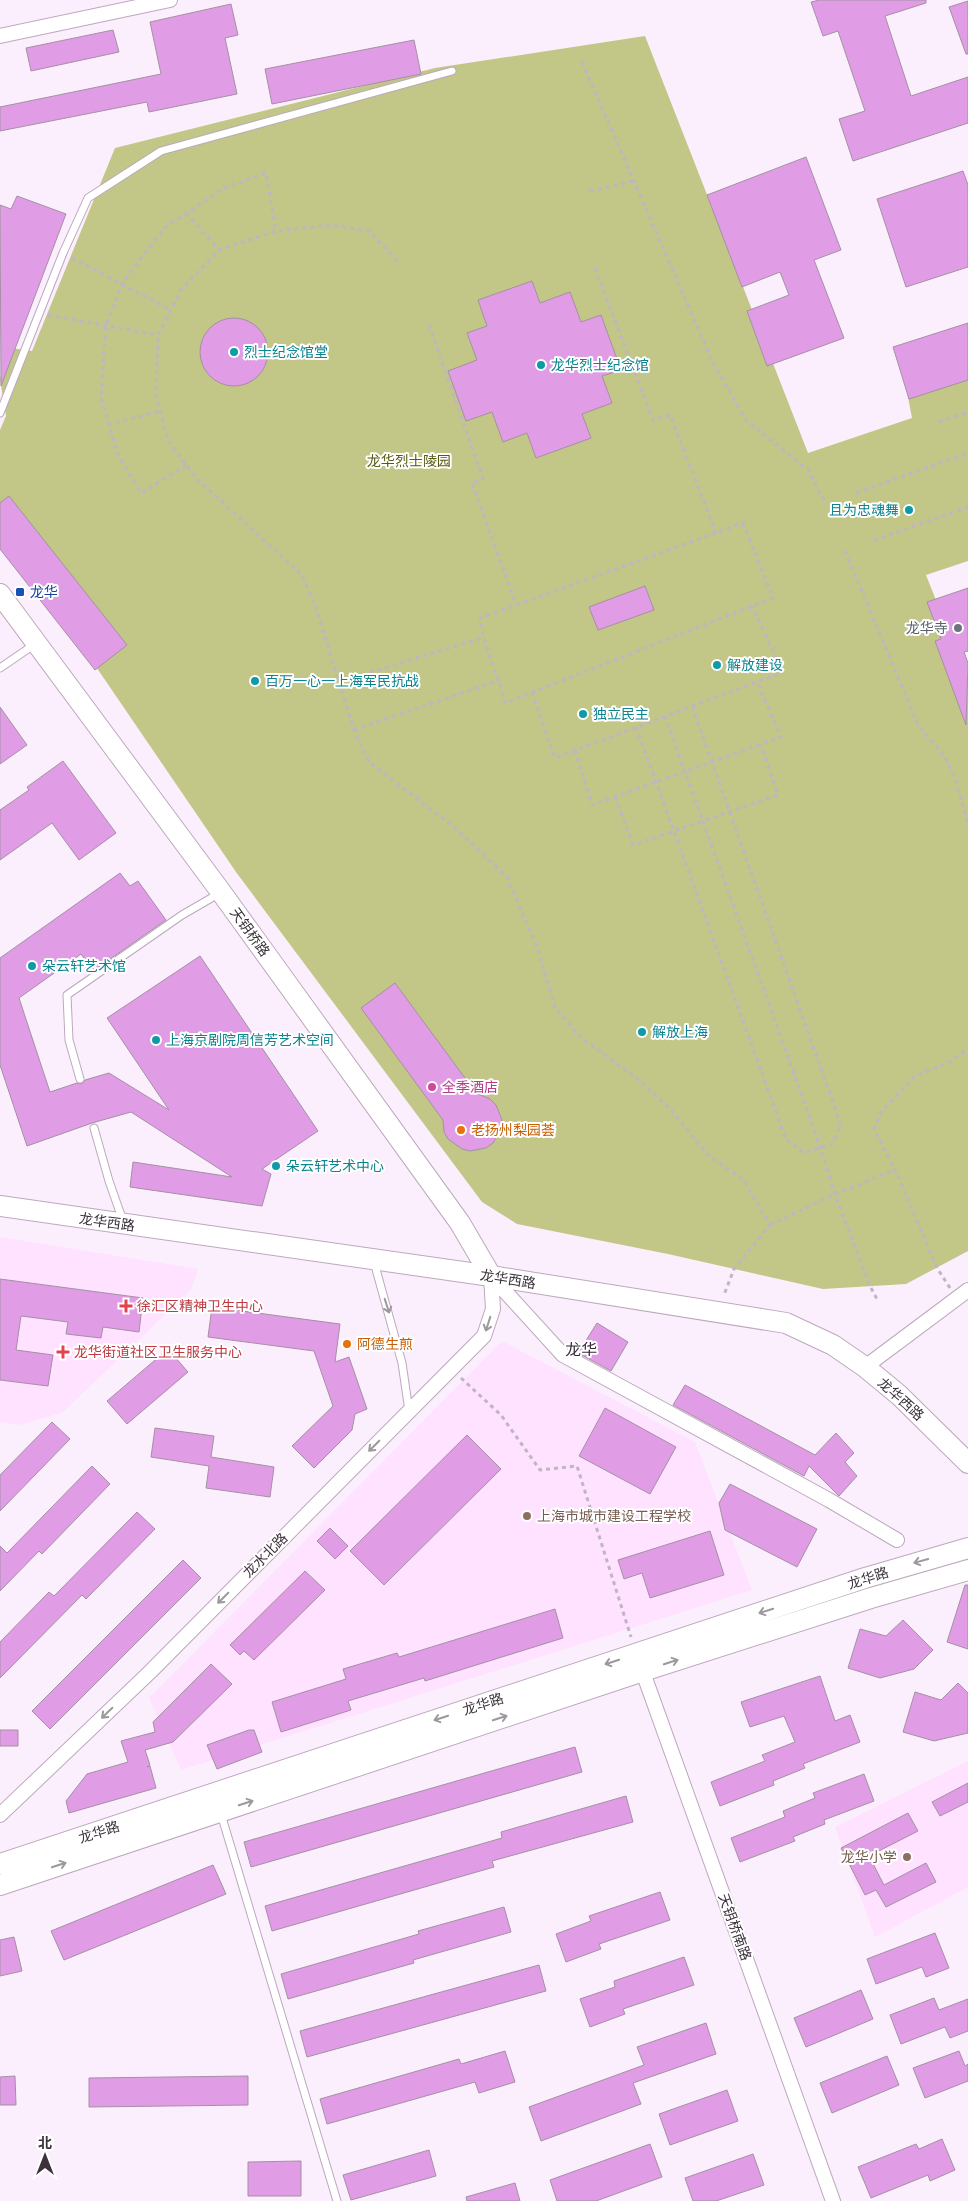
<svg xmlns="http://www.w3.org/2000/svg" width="968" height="2201" font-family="Ubuntu,'Noto Sans SC',sans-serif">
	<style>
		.built { fill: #fee2ff }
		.green { fill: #c2c686 }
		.building { fill: #e09ce4; stroke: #a490a5 }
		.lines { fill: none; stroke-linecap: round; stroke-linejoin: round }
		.lane-casing { stroke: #bda8be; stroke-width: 9 }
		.street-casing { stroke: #bda8be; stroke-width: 16 }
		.secondary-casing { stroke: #bda8be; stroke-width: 22 }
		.path { stroke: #c1b5c2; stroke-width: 3; stroke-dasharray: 4 4; stroke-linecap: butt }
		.lane { stroke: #fff; stroke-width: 7 }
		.street { stroke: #fff; stroke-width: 14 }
		.secondary { stroke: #fff; stroke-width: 20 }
		.oneway { stroke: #9d989d }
		.culture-dot { fill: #0f9aa8; stroke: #fff; stroke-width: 2 }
		.transit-dot { fill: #1a4fb4; stroke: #fff; stroke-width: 2 }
		.worship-dot { fill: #6b7280; stroke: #fff; stroke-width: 2 }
		.hotel-dot { fill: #d1479c; stroke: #fff; stroke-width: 2 }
		.food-dot { fill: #e8710a; stroke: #fff; stroke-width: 2 }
		.health-dot { fill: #e0444e; stroke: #fff; stroke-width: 2 }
		.education-dot { fill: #8d6e63; stroke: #fff; stroke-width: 2 }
		.labels { text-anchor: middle; stroke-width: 4; stroke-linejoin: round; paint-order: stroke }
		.culture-label { font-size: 14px; fill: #0d838f; stroke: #fff; text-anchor: start }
		.park-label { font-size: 14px; fill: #595b11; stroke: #fff }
		.transit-label { font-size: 14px; fill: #164399; stroke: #fff; text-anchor: start }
		.worship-label { font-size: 14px; fill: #5b616d; stroke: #fff; text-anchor: end }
		.street-label { font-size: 14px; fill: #3b323b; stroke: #fff }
		.hotel-label { font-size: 14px; fill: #b23c85; stroke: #fff; text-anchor: start }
		.food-label { font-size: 14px; fill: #c56008; stroke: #fff; text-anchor: start }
		.health-label { font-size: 14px; fill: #be3a42; stroke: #fff; text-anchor: start }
		.education-label { font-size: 14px; fill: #785e54; stroke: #fff; text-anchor: start }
		.quarter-label { font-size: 16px; fill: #372638; stroke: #fff }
	</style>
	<rect width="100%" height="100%" fill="#fceffd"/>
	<!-- built -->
	<path class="built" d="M0,1237L198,1269L191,1290L62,1413L19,1425L0,1422Z
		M502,1341L695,1442L752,1590L181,1770L149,1698Z
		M968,1761V1887L875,1937L835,1827Z"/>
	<!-- green -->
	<path class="green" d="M645,36L808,453L912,418L905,382L968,362V561L926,575L968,681V1251L906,1284L823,1289L668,1254L517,1224L482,1202L236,872L0,526V430L6,416L0,379L11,348L32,351L115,148L435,68Z"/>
	<!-- building -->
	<path class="building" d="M819,0H926V3L885,16L911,96L968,77V123L853,161L839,119L865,111L838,31L823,36L811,2Z
		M968,1V54H966L949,7Z
		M231,4L238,35L225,38L237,94L149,112L147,102L0,131V107L161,74L150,22Z
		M113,30L119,52L31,71L26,48Z
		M414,40L421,74L272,104L265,69Z
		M806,157L841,250L814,260L844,338L767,366L747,311L789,295L780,272L742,287L707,195Z
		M963,171L968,185V267L906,287L877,199Z
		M17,196L66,214L1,386L0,205L11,209Z
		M532,281L540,303L570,292L581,322L601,315L621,370L602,376L612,403L582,414L591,438L536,458L527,433L503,442L492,412L466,421L448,371L477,360L467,333L487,326L478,300Z
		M200 352a34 34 0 1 1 68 0a34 34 0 1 1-68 0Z
		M968,323V380L909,399L893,347Z
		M9,496L127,645L95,670L0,549V503Z
		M645,586L654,610L598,630L589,607Z
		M968,588V651L964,652L968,663L966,725L935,641L941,639L927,602Z
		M0,707L27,745L0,764Z
		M63,761L116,833L79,860L52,823L0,860V810L29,790L27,787Z
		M120,873L130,886L138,881L166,920L93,971L81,954L19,998L50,1092L77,1083L82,1084L85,1080L109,1073L169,1110L107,1018L200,956L318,1131L262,1169L271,1174L262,1206L130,1187L133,1162L232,1177L131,1112L92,1123L27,1146L0,1065V958Z
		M395,983L476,1093L490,1099L496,1105L502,1120L501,1129L493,1143L486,1148L470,1151L462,1149L448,1139L444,1132L443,1120L361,1008Z
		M0,1279L143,1298L139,1332L103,1327L101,1338L66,1334L68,1322L21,1316L16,1350L53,1355L48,1386L0,1380Z
		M212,1307L340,1324L335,1362L349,1357L367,1409L355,1414L352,1430L314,1468L292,1446L333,1406L314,1351L208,1337Z
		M597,1323L628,1342L611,1371L578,1353Z
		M168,1349L188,1372L127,1424L107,1401Z
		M685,1385L815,1455L836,1433L854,1453L845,1462L857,1476L839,1496L809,1466L804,1476L673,1405Z
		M605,1408L676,1447L650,1494L579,1456Z
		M52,1422L70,1439L0,1511V1475Z
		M155,1428L214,1436L211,1457L274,1467L270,1497L206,1488L209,1466L151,1457Z
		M467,1435L501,1469L384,1585L350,1551Z
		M92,1466L110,1484L42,1554L39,1551L0,1591V1546L7,1553Z
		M730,1484L817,1529L797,1567L725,1530L719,1503Z
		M137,1512L155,1529L86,1599L82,1595L0,1678V1642L49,1592L54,1596Z
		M330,1528L348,1546L335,1559L317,1541Z
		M710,1531L724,1575L650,1598L642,1573L624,1579L618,1560Z
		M183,1560L201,1578L50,1729L32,1711Z
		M305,1571L325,1590L254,1660L244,1651L240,1655L230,1645Z
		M965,1585H968V1649L947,1642Z
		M555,1609L563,1638L425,1681L424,1678L348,1701L351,1710L281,1732L272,1702L346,1679L343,1669L397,1653L399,1657Z
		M903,1620L933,1650L914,1669L880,1678L848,1668L860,1629L886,1636Z
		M211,1664L232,1684L173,1742L145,1750L150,1765L147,1767L150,1766L156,1788L69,1813L66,1801L87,1774L128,1762L121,1741L155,1732L153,1722Z
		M820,1676L835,1721L850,1715L860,1742L803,1764L805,1768L773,1781L774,1785L720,1806L711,1782L765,1761L762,1755L795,1742L784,1716L750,1727L741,1702Z
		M958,1683L968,1693V1733L934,1741L903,1732L915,1692L941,1700Z
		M0,1730H18V1746H0Z
		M249,1730H254L262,1752L217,1769L207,1745Z
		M575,1747L582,1772L251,1867L244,1842Z
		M864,1774L874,1801L824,1820L825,1824L793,1837L795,1841L740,1862L731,1838L785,1817L783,1811L815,1798L813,1793Z
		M968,1783V1802L940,1816L932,1802Z
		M626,1796L633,1822L492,1861L494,1867L272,1931L265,1906L502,1838L501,1832Z
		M908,1813L918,1831L869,1856L884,1885L926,1863L936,1882L886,1907L876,1890L865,1895L841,1848Z
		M213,1865L226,1894L64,1960L51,1931Z
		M660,1892L670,1920L599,1944L601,1949L566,1962L556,1934L591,1921L589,1916Z
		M504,1907L511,1932L413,1960L414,1963L288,1999L281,1974L419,1934L418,1931Z
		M935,1933L949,1968L926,1977L922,1967L876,1984L867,1959Z
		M14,1937L22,1971L0,1976V1940Z
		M684,1957L694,1985L623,2009L625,2014L590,2027L580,1999L615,1987L614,1981Z
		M539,1965L546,1991L307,2057L300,2031Z
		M861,1990L873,2019L806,2047L794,2018Z
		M934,1998L939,2010L968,1999V2031L950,2038L945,2027L901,2044L890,2015Z
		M706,2023L716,2054L633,2083L641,2104L541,2141L529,2107L644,2065L637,2047Z
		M505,2051L515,2082L479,2093L475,2082L327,2124L320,2099L459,2059L461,2064Z
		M959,2051L965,2066L968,2064V2081L925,2098L913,2068Z
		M887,2056L899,2085L832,2113L820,2083Z
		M15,2076L16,2105H0V2077Z
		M248,2076V2105L89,2107V2078Z
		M727,2090L738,2121L670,2145L659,2114Z
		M942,2139L955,2170L930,2181L928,2175L871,2198L858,2167L916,2144L919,2149Z
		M650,2144L662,2177L596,2201H557L550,2180Z
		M429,2150L436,2176L351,2200L343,2175Z
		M753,2154L764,2185L716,2201H693L685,2178Z
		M301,2161V2196H248V2162Z
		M515,2183L520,2201H467L466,2197Z"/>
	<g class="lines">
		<!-- lane casing -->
		<g class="lane-casing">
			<path id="lane" d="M0,413L63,253L88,198L161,151L452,71
				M0,668L35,644
				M80,1079L69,1040L67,995L182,915L220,893
				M94,1128L109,1181L123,1221
				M374,1262L402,1363L409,1411
				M221,1814L337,2201"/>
		</g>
		<!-- street casing -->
		<g class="street-casing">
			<path id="street" d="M0,36L170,0
				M491,1276L563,1355L829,1500L897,1540
				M865,1367L968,1290
				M640,1664L833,2201
				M0,1815L150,1672L484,1336L493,1309L491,1276"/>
		</g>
		<!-- secondary casing -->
		<g class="secondary-casing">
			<path id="secondary" d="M0,594L221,892L460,1223L491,1276
				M0,1206L491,1276L786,1323L833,1345L865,1367L899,1395L968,1463
				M0,1864L865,1578L968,1548
				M0,1885L643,1671L871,1598L968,1570"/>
		</g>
		<!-- path -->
		<path class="path" d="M582,62L713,363L746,420L808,470L826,505
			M590,191L633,181
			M186,213L219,250
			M72,258L171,310
			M397,261L369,231L331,225L276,231L219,250L181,290L158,335L156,395L168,440L196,478L302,575L316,608L354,730L369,762L454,827L507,877L537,947L555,1007L580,1037L635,1077L668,1107L710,1157L743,1179L770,1225L734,1269L724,1295
			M595,268L653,420L670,415L716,533
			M48,315L158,335
			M429,325L483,479L472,483L516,604
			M939,422L968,412
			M108,425L160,411
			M186,465L141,493L118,455L101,398L106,326L122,284L164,228L224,188L266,173L276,231
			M856,493L968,453
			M743,523L773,598L505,703C498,673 483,647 480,618Z
			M874,540L968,507
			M845,551L919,727L944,755L956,780L968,825
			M339,682L482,638
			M532,692L555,758L783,672L752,606
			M665,716L815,1132L835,1194L870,1286L878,1301
			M636,727L786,1139L804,1153L832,1144L841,1125L692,706
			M354,730L500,680
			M575,750L592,805L781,737L757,682
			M615,797L633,845L778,795L761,745
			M770,1225L835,1194L895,1170
			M950,1288L937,1268L898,1176L874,1129L881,1112L914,1077L949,1062L968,1049
			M461,1378L501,1415L540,1470L577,1466L631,1637"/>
		<!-- lane -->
		<use href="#lane" class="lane"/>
		<!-- street -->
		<use href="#street" class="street"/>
		<!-- secondary -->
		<use href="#secondary" class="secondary"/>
	</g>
	<!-- one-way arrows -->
	<defs><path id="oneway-shaft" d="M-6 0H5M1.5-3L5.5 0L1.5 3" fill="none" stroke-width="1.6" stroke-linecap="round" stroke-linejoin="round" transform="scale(1.25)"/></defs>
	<g class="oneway">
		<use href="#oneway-shaft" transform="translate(387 1306) rotate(72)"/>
		<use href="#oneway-shaft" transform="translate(488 1324) rotate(108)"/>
		<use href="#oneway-shaft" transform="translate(374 1446) rotate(135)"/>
		<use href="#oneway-shaft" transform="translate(921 1561) rotate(165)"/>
		<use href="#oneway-shaft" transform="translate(223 1598) rotate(135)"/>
		<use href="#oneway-shaft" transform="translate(766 1611) rotate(162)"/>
		<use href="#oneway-shaft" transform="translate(612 1662) rotate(162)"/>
		<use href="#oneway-shaft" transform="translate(671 1662) rotate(-18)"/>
		<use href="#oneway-shaft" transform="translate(107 1713) rotate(136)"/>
		<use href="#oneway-shaft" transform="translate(441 1718) rotate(162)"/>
		<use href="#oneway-shaft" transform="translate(500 1718) rotate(-18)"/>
		<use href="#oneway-shaft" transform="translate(246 1803) rotate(-18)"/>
		<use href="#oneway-shaft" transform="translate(59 1865) rotate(-18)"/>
	</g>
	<!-- markers -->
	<g class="culture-dot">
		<circle cx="234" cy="352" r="5"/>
		<circle cx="541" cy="365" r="5"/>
		<circle cx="909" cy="510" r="5"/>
		<circle cx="717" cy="665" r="5"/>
		<circle cx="255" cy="681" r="5"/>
		<circle cx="583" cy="714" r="5"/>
		<circle cx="32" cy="966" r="5"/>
		<circle cx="642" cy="1032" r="5"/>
		<circle cx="156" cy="1040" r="5"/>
		<circle cx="276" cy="1166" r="5"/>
	</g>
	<rect class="transit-dot" x="15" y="587" width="10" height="10" rx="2.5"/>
	<circle class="worship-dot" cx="958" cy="628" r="5"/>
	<circle class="hotel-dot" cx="432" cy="1087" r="5"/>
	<g class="food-dot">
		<circle cx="461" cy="1130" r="5"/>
		<circle cx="347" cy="1344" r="5"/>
	</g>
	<g class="health-dot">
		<path d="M123.5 1298.5h5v5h5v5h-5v5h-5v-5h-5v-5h5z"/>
		<path d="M60.5 1344.5h5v5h5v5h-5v5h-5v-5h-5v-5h5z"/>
	</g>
	<g class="education-dot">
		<circle cx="527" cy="1516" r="5"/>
		<circle cx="907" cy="1857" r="5"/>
	</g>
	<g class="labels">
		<!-- culture labels -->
		<g class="culture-label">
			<text x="244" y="357">烈士纪念馆堂</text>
			<text x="551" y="370">龙华烈士纪念馆</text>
			<text x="899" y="515" text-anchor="end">且为忠魂舞</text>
			<text x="727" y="670">解放建设</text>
			<text x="265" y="686">百万一心一上海军民抗战</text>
			<text x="593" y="719">独立民主</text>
			<text x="42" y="971">朵云轩艺术馆</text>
			<text x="652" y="1037">解放上海</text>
			<text x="166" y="1045">上海京剧院周信芳艺术空间</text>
			<text x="286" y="1171">朵云轩艺术中心</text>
		</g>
		<!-- park labels -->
		<g class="park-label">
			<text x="409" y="466">龙华烈士陵园</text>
		</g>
		<!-- transit labels -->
		<g class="transit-label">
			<text x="30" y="597">龙华</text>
		</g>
		<!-- worship labels -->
		<g class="worship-label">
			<text x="948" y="633">龙华寺</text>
		</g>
		<!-- street labels -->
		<g class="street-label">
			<text transform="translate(250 932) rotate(54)" y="5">天钥桥路</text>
			<text transform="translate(107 1222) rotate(8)" y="5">龙华西路</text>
			<text transform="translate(508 1279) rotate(9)" y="5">龙华西路</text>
			<text transform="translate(901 1399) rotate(42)" y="5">龙华西路</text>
			<text transform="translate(265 1555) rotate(-45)" y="5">龙水北路</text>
			<text transform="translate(868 1578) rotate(-18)" y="5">龙华路</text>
			<text transform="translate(483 1704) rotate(-18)" y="5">龙华路</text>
			<text transform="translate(99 1832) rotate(-18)" y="5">龙华路</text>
			<text transform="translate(735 1927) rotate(70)" y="5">天钥桥南路</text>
		</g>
		<!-- hotel labels -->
		<g class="hotel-label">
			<text x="442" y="1092">全季酒店</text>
		</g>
		<!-- food labels -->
		<g class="food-label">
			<text x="471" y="1135">老扬州梨园荟</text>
			<text x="357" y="1349">阿德生煎</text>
		</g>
		<!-- health labels -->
		<g class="health-label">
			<text x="137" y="1311">徐汇区精神卫生中心</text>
			<text x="74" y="1357">龙华街道社区卫生服务中心</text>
		</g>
		<!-- education labels -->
		<g class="education-label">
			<text x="537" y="1521">上海市城市建设工程学校</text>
			<text x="897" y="1862" text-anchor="end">龙华小学</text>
		</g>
		<!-- quarter labels -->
		<g class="quarter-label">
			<text x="581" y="1355">龙华</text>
		</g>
	</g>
	<!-- north arrow -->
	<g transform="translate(45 2156)" stroke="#ffffff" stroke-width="4" paint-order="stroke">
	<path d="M0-4L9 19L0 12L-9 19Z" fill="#3b323b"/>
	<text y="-8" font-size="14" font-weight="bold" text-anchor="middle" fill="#3b323b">北</text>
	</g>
</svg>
